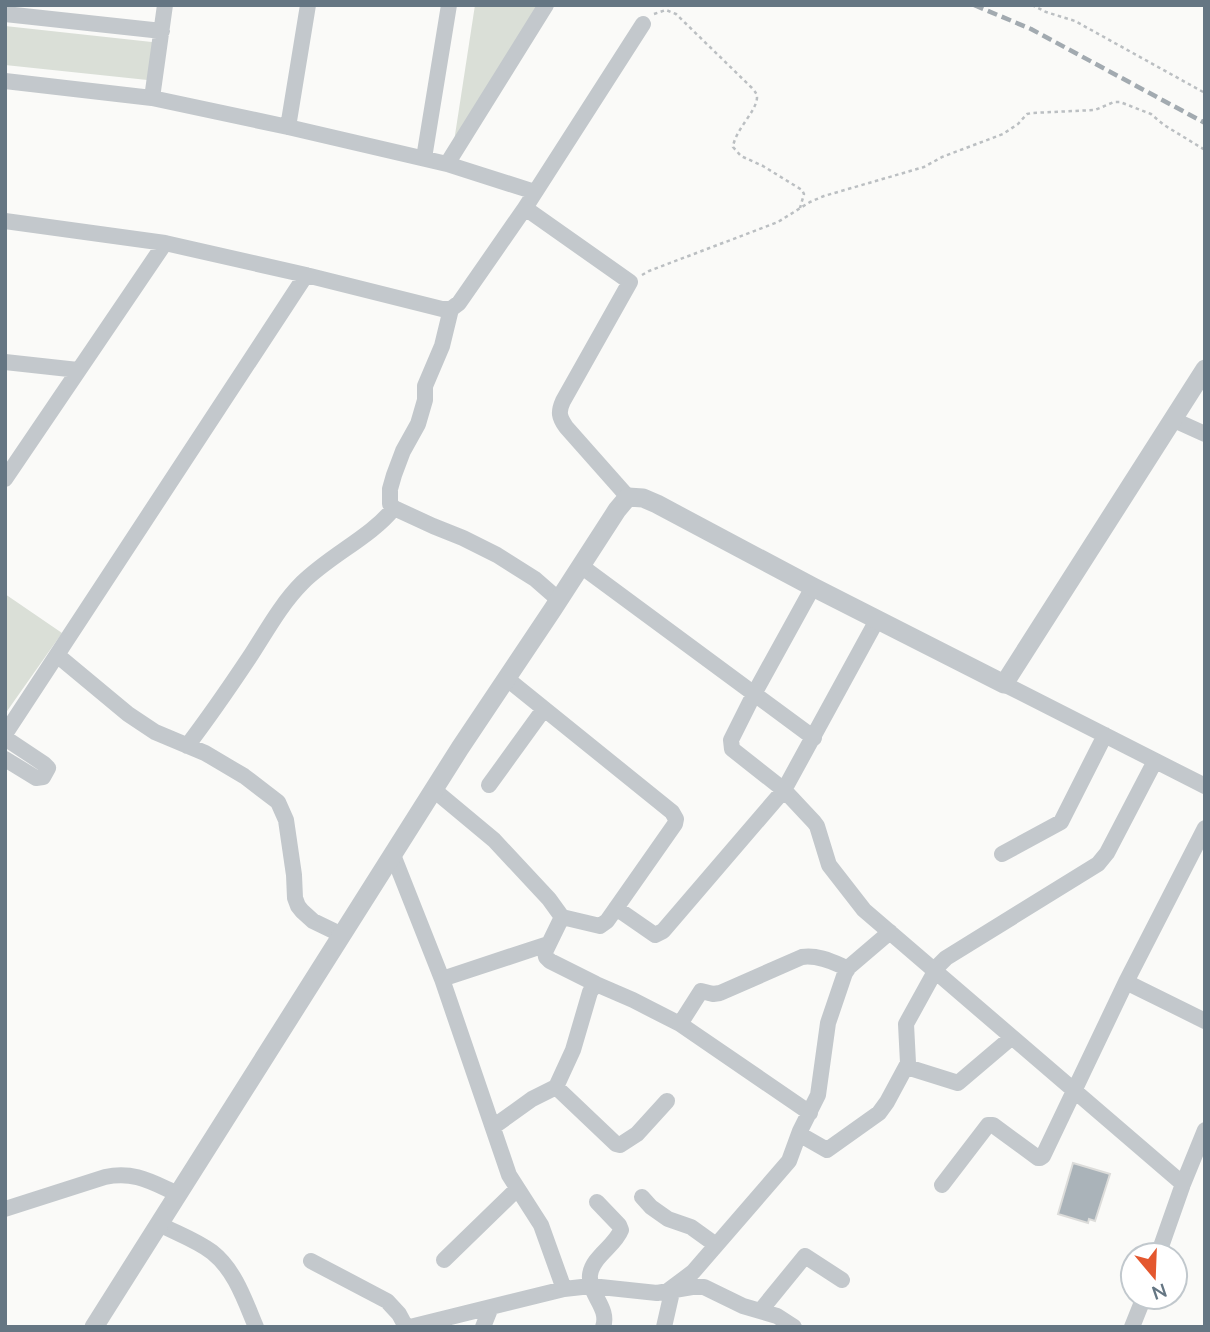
<svg xmlns="http://www.w3.org/2000/svg" width="1210" height="1332" font-family="Mulish,sans-serif">
	<style>
		.green { fill: #dadfd7 }
		.building { fill: #aab3b9; stroke: #dcdcda; stroke-width: 2 }
		.lines { fill: none; stroke-linecap: round; stroke-linejoin: round }
		.path { stroke: #bbbfc2; stroke-width: 2.5; stroke-dasharray: 3.5 3.5; stroke-linecap: butt }
		.minor { stroke: #c3c8cc; stroke-width: 16 }
		.tertiary { stroke: #c3c8cc; stroke-width: 19 }
		.rail { stroke: #a2aab0; stroke-width: 4.5; stroke-dasharray: 10 5; stroke-linecap: butt }
	</style>
	<rect width="100%" height="100%" fill="#fafaf8"/>
	<!-- green -->
	<path class="green" d="M475,5H547L453,148Z
		M5,26L161,43L157,81L5,65Z
		M5,594L62,633L5,714Z"/>
	<!-- building -->
	<path class="building" d="M1073,1163L1110,1174L1095,1221L1089,1219L1088,1223L1058,1214Z"/>
	<g class="lines">
		<!-- path -->
		<path class="path" d="M1032,5L1046,12L1075,21L1205,93
			M654,14L666,10L676,14L752,88C755,92 757,93 757,98C756,112 735,130 733,147L741,156L763,166L802,190L804,194L800,208
			M642,275L649,271L778,222L810,202L824,196L924,167L942,157L1003,134L1018,124L1027,114L1032,113L1095,110L1114,102H1120L1151,114L1164,125L1205,150"/>
		<!-- minor -->
		<path class="minor" d="M5,14L162,31
			M5,81L152,98L288,127L447,164L535,192
			M152,98L165,5
			M288,127L308,5
			M424,158L449,5
			M447,164L546,5
			M525,208L630,282L563,401C558,412 559,417 566,427L628,497
			M5,221L165,243L306,275L442,309H451L459,303L525,208L643,24
			M451,309L442,346L425,386V400L418,424L403,451L394,475L390,489V504L394,508L433,526L463,538L497,555L535,579L559,600
			M5,362L78,370
			M1174,420L1205,434
			M5,479L165,243
			M581,566L814,738
			M813,587L754,694L731,740L732,749L784,790L814,822L817,826L829,865L864,910L1183,1184
			M57,655L128,714L155,732L205,753L244,776L278,802L286,820L294,875L295,898L298,906L302,911L313,921L342,935
			M1004,684L1205,786
			M5,734L306,275
			M5,738L44,764L48,768L43,777L36,778L5,759
			M187,746C209,717 229,688 249,658C266,632 281,604 302,583C330,555 371,537 394,508
			M489,785L544,709
			M434,790L494,840L549,899L562,917L600,926L607,921L675,824L676,819L672,812L506,678
			M1002,854L1061,822L1105,735
			M393,855L442,979L509,1175L541,1225L564,1289
			M616,908L655,935L663,931L784,790L877,620
			M562,917L545,952L546,957L550,961L596,984L633,1000L680,1024L810,1113
			M442,979L548,944
			M1126,982L1205,1021
			M680,1024L701,991L713,994L720,993L802,957C816,955 829,960 842,966L845,972
			M907,1067L958,1083L1011,1038
			M556,1087L616,1144L620,1145L637,1134L667,1101
			M493,1127L532,1099L556,1087L573,1050L590,992L596,984
			M799,1134L827,1150L879,1113L887,1102L908,1063L906,1024L938,966L946,958L1098,864L1107,853L1155,761
			M942,1185L988,1125H993L1038,1158H1040L1043,1156L1126,982L1205,828
			M642,1197L651,1207L668,1219L691,1227L716,1245
			M597,1202L619,1225L621,1230C615,1246 592,1257 590,1275C588,1294 610,1308 603,1327
			M5,1209L105,1177C135,1171 151,1182 178,1194
			M159,1224C176,1233 196,1240 212,1252C235,1270 245,1301 256,1327
			M1158,1255L1183,1184L1205,1130
			M444,1260L517,1189
			M311,1261L387,1301L399,1314L406,1327
			M665,1293L693,1272L789,1161L800,1131L818,1095L828,1023L845,973L849,967L890,932
			M761,1310L805,1256L842,1280
			M410,1327L564,1289L591,1286L657,1293L692,1287H704L743,1306L777,1316L794,1327
			M483,1327L491,1307
			M664,1327L672,1292
			M1132,1327L1144,1297"/>
		<!-- tertiary -->
		<path class="tertiary" d="M94,1327L460,748L553,609L617,510L628,497L643,498L657,504L813,587L1004,684L1205,369"/>
		<!-- rail -->
		<path class="rail" d="M974,5L1031,29L1205,123"/>
	</g>
	<!-- border -->
	<rect width="1210" height="1332" fill="none" stroke="#657683" stroke-width="14"/>
	<!-- north arrow -->
	<g transform="translate(1154 1276) rotate(161)"><circle r="33" fill="#ffffff" stroke="#c1c8cd" stroke-width="2"/>
	<path d="M0-5L12 26L0 18L-12 26Z" fill="#e4572e"/>
	<text y="-10" font-size="19" font-weight="bold" text-anchor="middle" fill="#657683">N</text>
	</g>
</svg>
